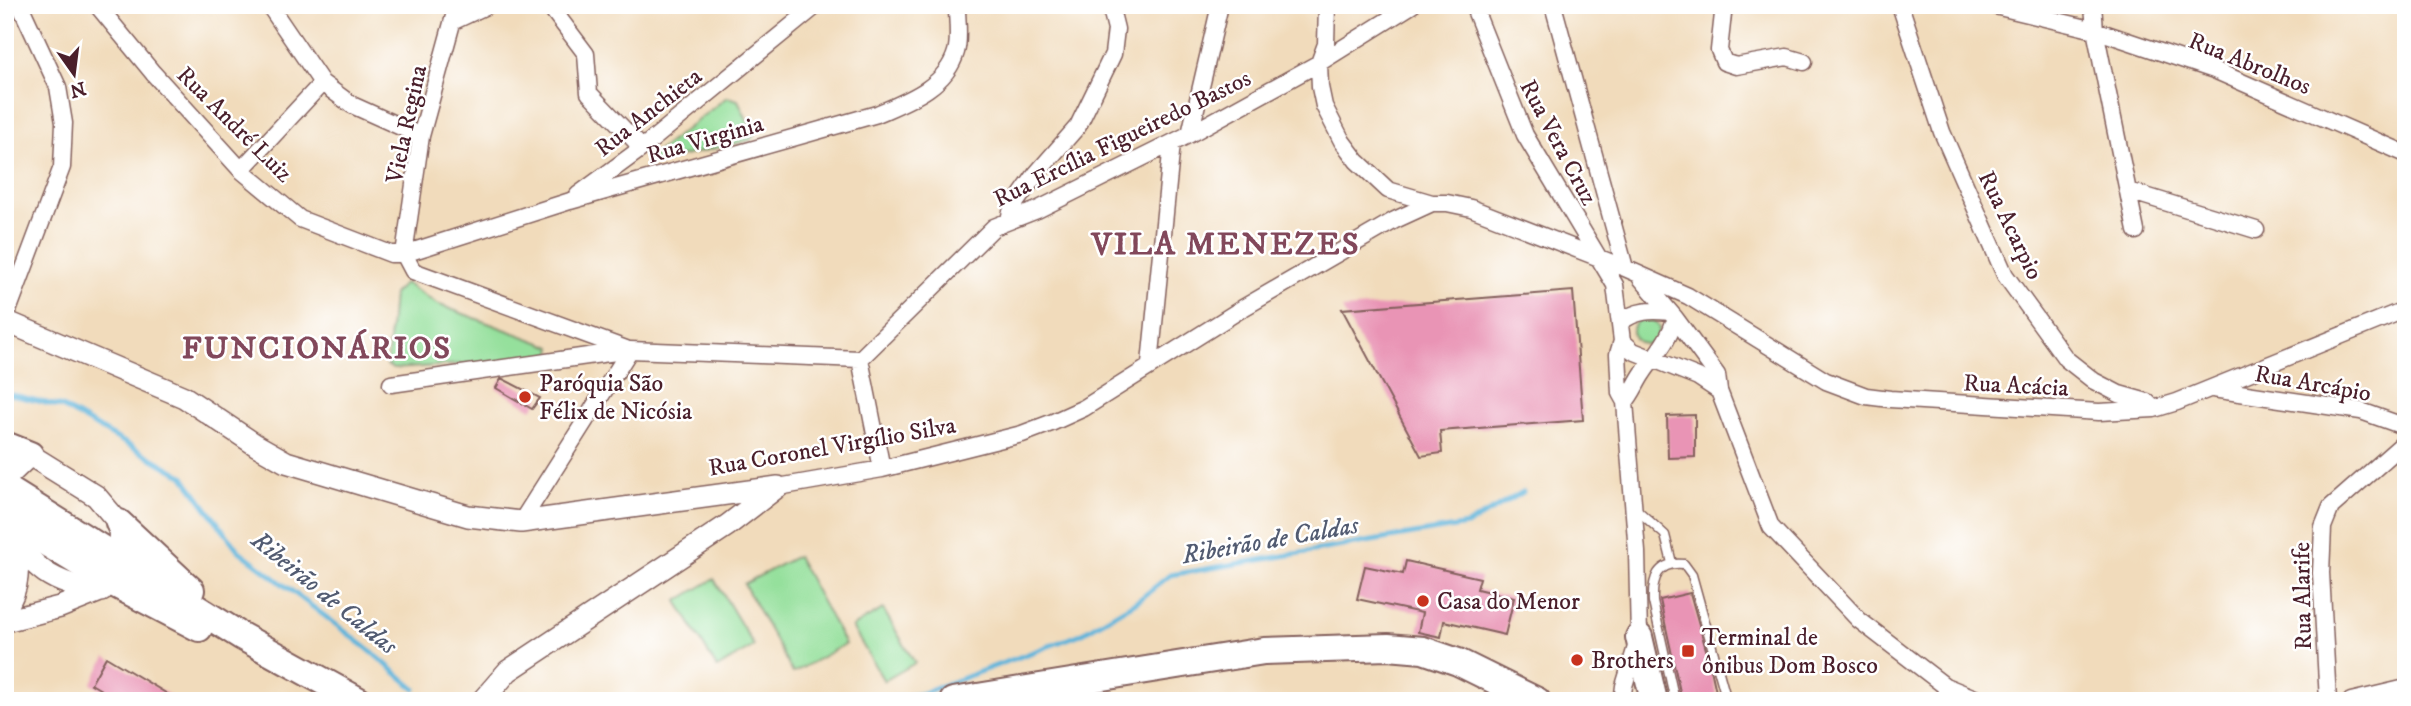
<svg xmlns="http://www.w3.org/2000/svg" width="2411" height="706" font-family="'IM FELL DW Pica',serif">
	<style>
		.green { fill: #95e09c; stroke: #708064; stroke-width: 2 }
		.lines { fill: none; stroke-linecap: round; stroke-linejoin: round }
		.stream { stroke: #5db4da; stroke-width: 5 }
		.building { fill: #e994b5 }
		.service-casing { stroke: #84615d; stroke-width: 11 }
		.minor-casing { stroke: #84615d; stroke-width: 19 }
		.tertiary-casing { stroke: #84615d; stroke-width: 24 }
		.primary-casing { stroke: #84615d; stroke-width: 30 }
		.service { stroke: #fff; stroke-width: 8 }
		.minor { stroke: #fff; stroke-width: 16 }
		.tertiary { stroke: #fff; stroke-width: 21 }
		.primary { stroke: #fff; stroke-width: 26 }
		.poi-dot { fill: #c8321e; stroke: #fff; stroke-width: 2.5 }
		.labels { text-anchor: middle; stroke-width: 5; stroke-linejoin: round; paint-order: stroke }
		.street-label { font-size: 24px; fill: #4a1f2b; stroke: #fff }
		.poi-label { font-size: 24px; fill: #4a1f2b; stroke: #fff; text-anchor: start }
		.water-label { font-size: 26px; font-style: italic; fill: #525b71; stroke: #fff }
		.district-label { font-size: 32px; font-weight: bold; letter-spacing: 2px; fill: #82485b; stroke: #fff }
	</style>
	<rect width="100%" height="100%" fill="#fff"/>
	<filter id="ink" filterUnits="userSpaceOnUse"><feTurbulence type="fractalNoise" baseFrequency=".0143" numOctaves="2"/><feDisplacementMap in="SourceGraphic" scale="14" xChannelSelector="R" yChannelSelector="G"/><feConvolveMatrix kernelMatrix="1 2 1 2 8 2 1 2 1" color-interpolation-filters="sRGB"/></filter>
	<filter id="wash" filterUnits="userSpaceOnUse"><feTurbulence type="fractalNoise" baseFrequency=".00686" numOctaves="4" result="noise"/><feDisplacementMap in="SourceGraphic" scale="28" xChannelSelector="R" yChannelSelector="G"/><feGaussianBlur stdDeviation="1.57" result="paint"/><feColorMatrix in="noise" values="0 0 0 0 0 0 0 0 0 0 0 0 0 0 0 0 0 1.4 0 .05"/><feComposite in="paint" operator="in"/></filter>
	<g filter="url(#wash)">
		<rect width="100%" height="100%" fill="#f1dbbb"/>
		<!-- green -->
		<path class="green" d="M727,97L738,100L754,135L750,140L653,163L652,156Z
			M405,283L437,304L552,347L550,358L393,369L387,365L393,294Z
			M1633 331a13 13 0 1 1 26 0a13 13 0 1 1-26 0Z
			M797,556L845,644L793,673L744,584Z
			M714,579L754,646L717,668L677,601Z
			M883,609L915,663L884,681L852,627Z"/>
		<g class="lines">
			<!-- stream -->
			<path class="stream" d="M5,393L62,407L183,476L238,550L368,649L415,689
				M875,701L920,694L1081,634L1139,600L1170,575L1467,525L1523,492"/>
		</g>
		<g id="blocks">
			<!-- building -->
			<path class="building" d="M1573,291L1583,420L1440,431L1442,453L1421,456L1342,309Z
				M501,379H503L540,398L532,409L496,388Z
				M1695,415V457L1668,458L1667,416Z
				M1406,561L1480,578L1477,589L1514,598L1505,635L1444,621L1441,637L1418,632L1422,613L1357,599L1365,566L1403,574Z
				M1690,593L1709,660L1718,701H1682L1660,600Z
				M106,657L179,701H120L91,684Z"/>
		</g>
	</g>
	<g filter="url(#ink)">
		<use href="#blocks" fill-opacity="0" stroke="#84615d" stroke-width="2"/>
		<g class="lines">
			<!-- service casing -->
			<g class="service-casing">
				<path id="service" d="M1634,507L1665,535L1672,563
					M1675,701L1653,602C1652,579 1657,561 1684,564L1692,575L1727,701
					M1937,701L1945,686"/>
			</g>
			<!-- minor casing -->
			<g class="minor-casing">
				<path id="minor" d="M97,5L153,73L241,170L300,219L391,254H404L570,201L877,114C907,101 946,87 956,52C960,39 957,21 957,8
					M269,5L322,83L352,105L421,136
					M549,5L586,54L589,93L642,148
					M1327,5L1326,44L1319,63L1320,87L1324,106L1342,141L1357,161L1388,190L1432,203
					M1473,5L1525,135L1615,285L1622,341L1618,354L1620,393L1625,402L1637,552L1639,637L1624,686L1622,701
					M1553,5L1625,268
					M1724,5L1719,50L1724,62L1736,66L1787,57L1804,62
					M1900,5L1942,132L2005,275L2066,359L2094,381L2119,394L2147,402L2152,407
					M1991,5L2095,30L2214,70L2406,154
					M2093,5L2095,30L2136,231
					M454,21L488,5
					M1190,134L1220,5
					M241,170L322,83
					M2129,191L2256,230
					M578,195L642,148L817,5
					M1009,220L1012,208L1036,174L1078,126L1113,54L1116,29L1110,5
					M404,254L421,136L457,5
					M404,254L413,271L626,349
					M1640,277L1675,318L1717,375L1719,391L1771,527L1859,620L1945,686L1982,701
					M5,319L62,167L64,123L58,87L20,5
					M1621,322C1636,310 1651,310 1670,312
					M1622,341L1633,351L1698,377L1719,391
					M860,359L882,469
					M1150,364L1172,143
					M391,384L630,350L860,359L994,227L1037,210L1190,134L1319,63L1412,5
					M2213,389L2361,411L2406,427
					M1625,402C1633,393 1636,383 1643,373C1655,355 1670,340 1675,318
					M778,487L882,469L1022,434L1051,423L1084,408L1243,308L1395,220L1432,203H1447L1471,208L1625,268L1688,296L1826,381L1866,396L1890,399L2099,412L2154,409L2177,402L2399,312L2406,307
					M521,522L630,350
					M2328,701L2321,573L2323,527L2331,507L2406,441
					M2351,701L2406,688"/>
			</g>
			<!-- tertiary casing -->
			<g class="tertiary-casing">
				<path id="tertiary" d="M5,321L184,397L256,445L286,462L468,516L521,522L778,487
					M5,479L30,455L96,496L119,523L120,558L114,571
					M5,527C35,569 49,584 102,591
					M5,609C20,587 19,569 14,543
					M5,621L60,607L100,591
					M482,701L508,671L728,525L776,488"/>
			</g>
			<!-- primary casing -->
			<g class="primary-casing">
				<path id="primary" d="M5,445L30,455
					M5,488L241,636L359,701
					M5,518L109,581L199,628
					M119,523L191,590
					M1639,637L1654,701
					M953,701L1264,651L1388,647L1423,650L1458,662L1537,701"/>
			</g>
			<!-- service -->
			<use href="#service" class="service"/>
			<!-- minor -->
			<use href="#minor" class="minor"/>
			<!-- tertiary -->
			<use href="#tertiary" class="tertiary"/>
			<!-- primary -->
			<use href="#primary" class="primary"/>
		</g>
	</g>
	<!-- markers -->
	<g class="poi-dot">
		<circle cx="525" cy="397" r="7"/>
		<circle cx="1423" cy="601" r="7"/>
		<rect x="1681" y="644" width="14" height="14" rx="3.5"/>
		<circle cx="1577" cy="660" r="7"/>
	</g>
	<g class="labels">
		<!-- street labels -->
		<g class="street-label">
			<text transform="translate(2250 63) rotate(22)" y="8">Rua Abrolhos</text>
			<text transform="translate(648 112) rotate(-38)" y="8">Rua Anchieta</text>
			<text transform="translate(235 124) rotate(45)" y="8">Rua André Luiz</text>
			<text transform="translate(406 124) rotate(-78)" y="8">Viela Regina</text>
			<text transform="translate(1122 138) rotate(-26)" y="8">Rua Ercília Figueiredo Bastos</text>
			<text transform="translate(705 139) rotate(-16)" y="8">Rua Virginia</text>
			<text transform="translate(1559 142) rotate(62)" y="8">Rua Vera Cruz</text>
			<text transform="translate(2011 225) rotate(64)" y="8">Rua Acarpio</text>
			<text transform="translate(2313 383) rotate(10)" y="8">Rua Arcápio</text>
			<text transform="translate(2016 385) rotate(3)" y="8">Rua Acácia</text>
			<text transform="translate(832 446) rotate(-10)" y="8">Rua Coronel Virgílio Silva</text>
			<text transform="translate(2302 596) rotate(-91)" y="8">Rua Alarife</text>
		</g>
		<!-- poi labels -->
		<g class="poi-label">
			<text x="539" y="391">Paróquia São<tspan x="539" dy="28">Félix de Nicósia</tspan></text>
			<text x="1437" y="609">Casa do Menor</text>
			<text x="1702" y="645">Terminal de<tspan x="1702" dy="28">ônibus Dom Bosco</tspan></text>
			<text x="1591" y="668">Brothers</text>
		</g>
		<!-- water labels -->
		<g class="water-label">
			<text transform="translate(1270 539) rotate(-10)" y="9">Ribeirão de Caldas</text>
			<text transform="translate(325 592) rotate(39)" y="9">Ribeirão de Caldas</text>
		</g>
		<!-- district labels -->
		<g class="district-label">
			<text x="1226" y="254">VILA MENEZES</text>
			<text x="317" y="358">FUNCIONÁRIOS</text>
		</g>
	</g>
	<!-- margin -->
	<rect width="2411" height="706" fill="none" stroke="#fff" stroke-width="28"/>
	<!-- north arrow -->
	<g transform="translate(74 74) rotate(166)" stroke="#ffffff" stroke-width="5" paint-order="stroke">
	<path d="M0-5L12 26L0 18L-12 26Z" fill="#4a1f2b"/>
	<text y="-10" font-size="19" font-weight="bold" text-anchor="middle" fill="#4a1f2b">N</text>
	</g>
</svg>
